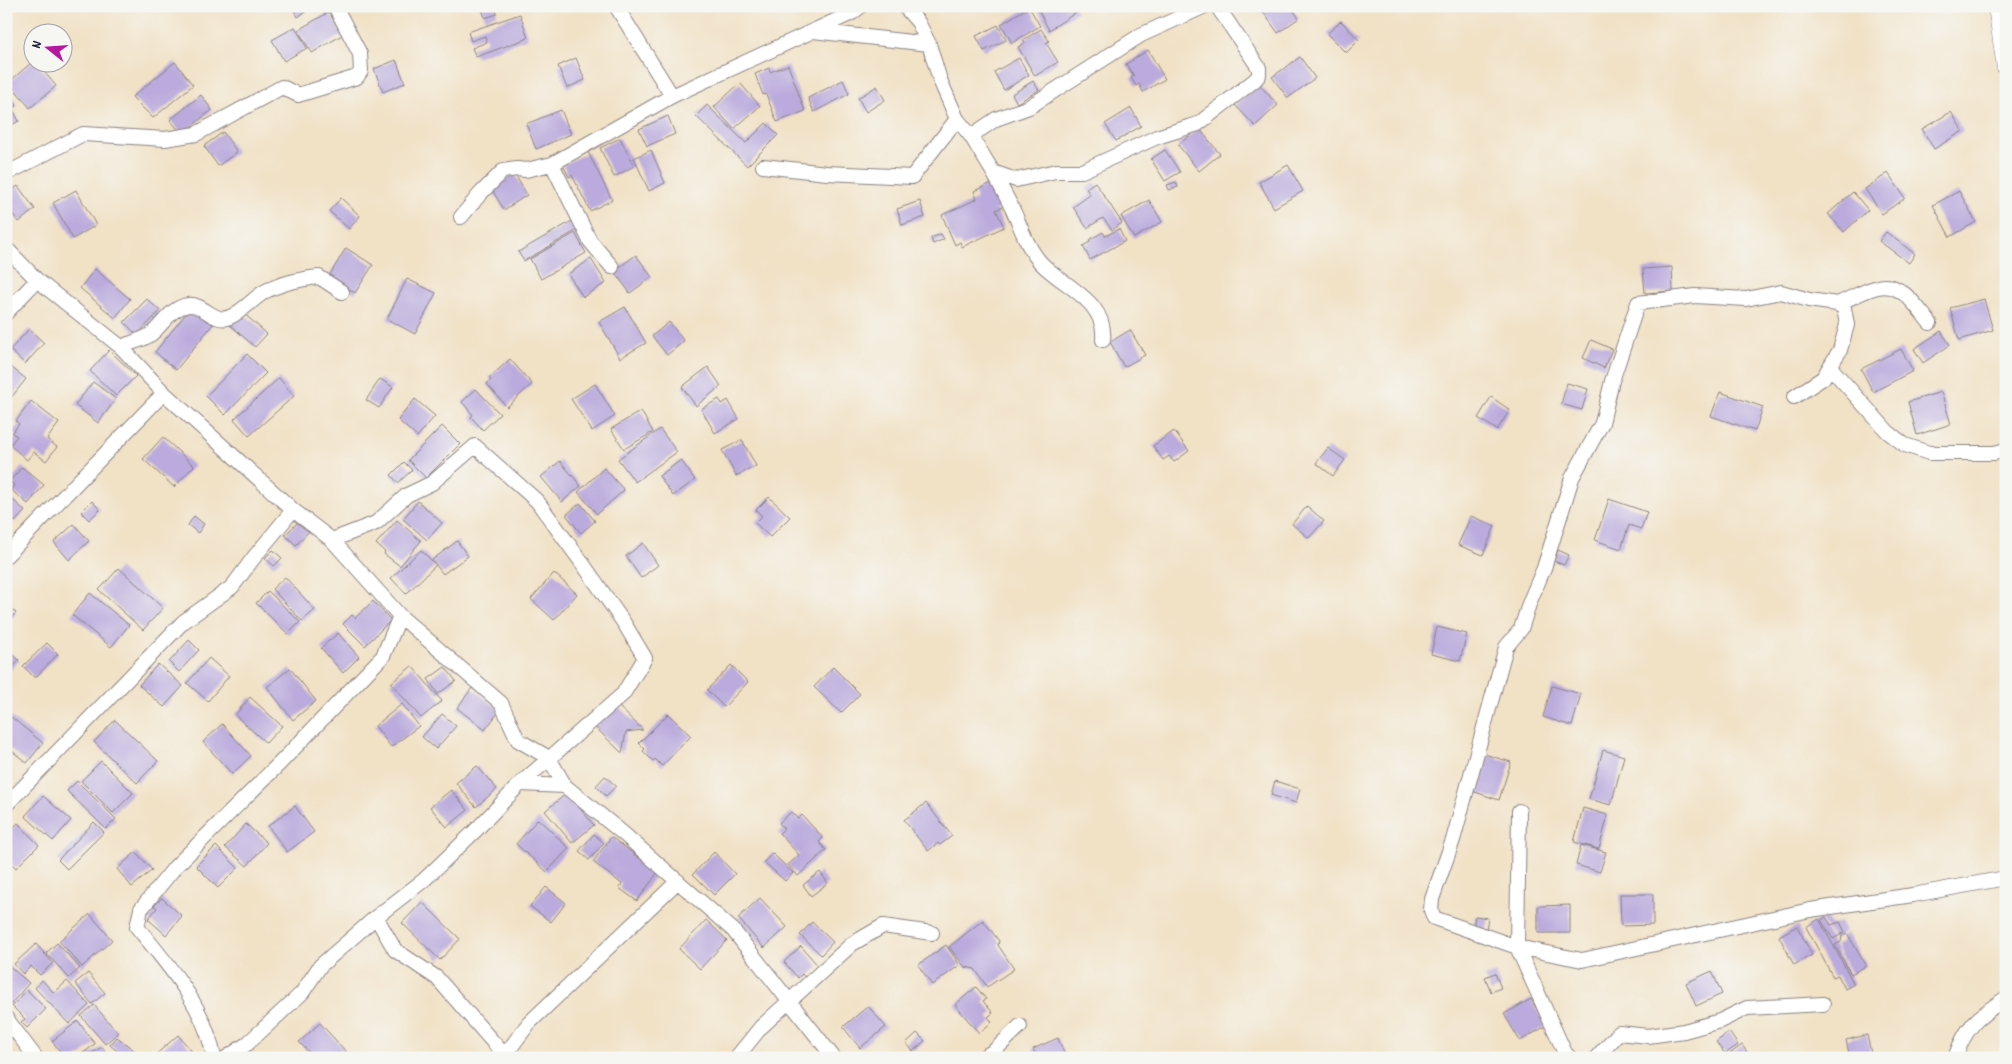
<svg xmlns="http://www.w3.org/2000/svg" width="2012" height="1064" font-family="Dekko,sans-serif">
	<style>
		.building { fill: #baaadd }
		.lines { fill: none; stroke-linecap: round; stroke-linejoin: round }
		.minor-casing { stroke: #8a8280; stroke-width: 16 }
		.tertiary-casing { stroke: #8a8280; stroke-width: 19 }
		.minor { stroke: #fff; stroke-width: 14 }
		.tertiary { stroke: #fff; stroke-width: 18 }
	</style>
	<rect width="100%" height="100%" fill="#f6f6f2"/>
	<filter id="ink" filterUnits="userSpaceOnUse"><feTurbulence type="fractalNoise" baseFrequency=".02" numOctaves="2"/><feDisplacementMap in="SourceGraphic" scale="10" xChannelSelector="R" yChannelSelector="G"/><feConvolveMatrix kernelMatrix="1 2 1 2 8 2 1 2 1" color-interpolation-filters="sRGB"/></filter>
	<filter id="wash" filterUnits="userSpaceOnUse"><feTurbulence type="fractalNoise" baseFrequency=".0096" numOctaves="4" result="noise"/><feDisplacementMap in="SourceGraphic" scale="20" xChannelSelector="R" yChannelSelector="G"/><feGaussianBlur stdDeviation="1.12" result="paint"/><feColorMatrix in="noise" values="0 0 0 0 0 0 0 0 0 0 0 0 0 0 0 0 0 1.4 0 .05"/><feComposite in="paint" operator="in"/></filter>
	<g filter="url(#wash)">
		<rect width="100%" height="100%" fill="#f1e1c5"/>
		<g id="blocks">
			<!-- building -->
			<path class="building" d="M291,6H313L298,17Z
				M481,6H495L497,14L485,18Z
				M1036,6H1074L1077,12L1049,30Z
				M1259,6H1290L1299,18L1278,33Z
				M1029,7L1040,26L1012,43L1001,24Z
				M329,12L342,35L312,53L298,30Z
				M520,14L528,38L476,57L472,48L487,42L485,36L471,41L468,32Z
				M1341,21L1359,40L1346,53L1327,34Z
				M998,25L1006,40L984,51L976,36Z
				M295,27L307,48L284,61L272,40Z
				M1041,29L1049,41L1046,43L1058,62L1035,76L1018,47L1025,43L1023,40Z
				M1148,50L1165,79L1143,92L1139,84L1136,86L1131,78L1134,76L1126,64Z
				M1300,57L1315,78L1288,98L1272,77Z
				M576,58L585,80L567,88L558,66Z
				M1019,58L1029,75L1004,90L994,72Z
				M396,60L405,83L383,92L374,69Z
				M32,62H36L56,86L30,108L9,82Z
				M175,62L193,85L153,118L132,97Z
				M788,65L805,111L777,122L766,94L763,95L755,74L769,68L770,72Z
				M843,80L849,94L814,112L808,98Z
				M1033,81L1039,90L1017,103L1012,94Z
				M740,83L760,106L734,129L714,107Z
				M1258,83L1278,105L1255,126L1235,105Z
				M6,86L17,106L12,108L19,121L6,128Z
				M877,86L885,100L866,112L858,98Z
				M201,95L212,110L182,134L170,120Z
				M707,105L746,143L766,123L778,135L747,166L696,116Z
				M1131,108L1141,126L1116,141L1105,124Z
				M561,110L571,134L536,149L526,124Z
				M1951,112L1963,131L1934,149L1922,129Z
				M668,116L675,134L647,146L639,129Z
				M1199,128L1220,154L1199,171L1178,145Z
				M223,132L237,152L218,166L204,146Z
				M620,138L634,166L614,177L600,148Z
				M651,150L665,183L649,191L634,158Z
				M1165,150L1180,172L1165,181L1151,159Z
				M588,152L612,200L590,211L572,175L569,177L563,165Z
				M1288,165L1303,191L1274,208L1259,182Z
				M514,173L527,195L504,210L491,188Z
				M1888,173L1905,198L1882,214L1865,189Z
				M994,182L1004,206L996,210L1004,227L962,247L960,242L955,245L942,215L977,199L974,191Z
				M1095,182L1122,223L1112,230L1103,218L1087,228L1073,207L1090,195L1086,188Z
				M1176,182L1178,187L1169,190L1167,185Z
				M18,186L35,209L19,222L6,206V194Z
				M76,190L96,225L73,239L53,203Z
				M1959,191L1976,222L1950,237L1933,205Z
				M1853,192L1868,210L1844,232L1828,214Z
				M341,198L360,216L349,229L329,211Z
				M1149,200L1162,222L1134,238L1121,216Z
				M920,201L925,217L902,225L897,209Z
				M572,221L577,230L524,261L518,252Z
				M1119,229L1125,241L1090,260L1083,246L1090,242L1089,240L1103,232L1105,236Z
				M1886,232L1915,254L1909,263L1879,241Z
				M575,233L586,253L541,279L530,259Z
				M941,234L944,239L933,244L931,238Z
				M346,248L373,265L355,293L329,276Z
				M636,255L652,277L630,293L614,271Z
				M591,259L606,283L583,297L568,274Z
				M1672,267L1673,291L1645,293L1643,269Z
				M95,269L130,299L115,318L80,288Z
				M407,279L436,293L415,334L387,319Z
				M147,299L160,311L137,335L124,322Z
				M1984,299L1993,330L1959,340L1950,308Z
				M192,306L213,324L176,370L155,352Z
				M625,307L646,343L620,358L599,322Z
				M241,311L267,334L255,347L229,324Z
				M669,322L684,341L667,355L652,336Z
				M29,329L44,343L25,364L10,350Z
				M1130,330L1145,355L1124,367L1110,342Z
				M1941,331L1950,345L1923,363L1914,349Z
				M1591,340L1612,349L1604,368L1583,358Z
				M1901,349L1913,371L1873,392L1861,369Z
				M109,350L136,376L116,396L90,371Z
				M247,354L266,373L225,415L206,396Z
				M510,359L532,384L507,407L487,384L491,380L489,378Z
				M6,363L26,379L10,399L6,396Z
				M708,367L721,386L696,406L682,387Z
				M279,378L294,396L249,436L234,419Z
				M380,379L393,387L379,408L366,400Z
				M93,382L116,399L98,423L75,405Z
				M1567,383L1588,389L1582,410L1561,404Z
				M595,384L615,416L592,431L571,399Z
				M476,389L500,414L483,430L471,417L473,415L462,402Z
				M1720,392L1763,407L1755,431L1711,416Z
				M1941,392L1951,424L1917,435L1908,402Z
				M1491,397L1510,410L1497,430L1478,418Z
				M415,399L435,416L417,437L398,420Z
				M719,399L722,404L728,400L739,419L715,433L701,409Z
				M31,401L59,423L47,439L57,447L46,461L34,452L27,460L10,445L17,436L12,433L19,424L16,421Z
				M641,411L653,432L624,449L611,429Z
				M442,426L460,444L426,478L408,460Z
				M660,429L677,452L635,482L618,459Z
				M1174,431L1189,451L1174,462L1169,456L1163,460L1153,446Z
				M163,437L194,466L174,487L143,459Z
				M742,440L756,466L736,476L722,450Z
				M1328,448L1345,460L1333,476L1316,463Z
				M681,460L695,480L673,496L659,476Z
				M560,461L581,486L562,502L541,477Z
				M404,462L412,470L398,483L391,475Z
				M22,467L44,485L28,504L11,490L14,485L10,481Z
				M604,468L624,490L597,514L578,492Z
				M769,497L790,517L770,537L755,523L762,516L756,510Z
				M12,499L25,511L15,522L6,513V505Z
				M1609,499L1647,512L1641,529L1629,525L1621,549L1595,540Z
				M92,501L100,510L89,520L81,512Z
				M418,501L442,523L427,540L403,519Z
				M580,503L595,521L581,533L566,515Z
				M1307,506L1324,521L1309,538L1292,524Z
				M194,516L204,524L198,533L188,525Z
				M1471,516L1495,526L1483,555L1458,545Z
				M300,520L310,530L296,545L285,535Z
				M397,520L421,541L400,566L384,554L385,552L376,544Z
				M74,524L89,541L69,560L54,542Z
				M457,541L468,556L443,574L432,560Z
				M643,543L658,565L641,578L626,556Z
				M273,550L282,558L274,566L265,558Z
				M421,550L436,565L406,594L391,578Z
				M1558,550L1569,555L1564,565L1554,561Z
				M119,568L163,608L143,630L99,590Z
				M554,573L577,594L554,620L531,599Z
				M285,577L315,610L302,621L272,589Z
				M268,591L300,622L288,634L256,603Z
				M90,593L129,625L111,647L72,615Z
				M373,601L391,620L365,646L343,624L352,615L355,618Z
				M6,604L16,613L6,624Z
				M1437,627L1467,634L1460,661L1431,654Z
				M338,633L359,657L343,673L321,648Z
				M189,640L199,650L179,672L169,662Z
				M47,643L58,654L35,678L23,666Z
				M6,649L19,660L6,675Z
				M209,658L229,676L208,701L187,683Z
				M158,664L183,686L164,707L139,685Z
				M731,665L748,682L724,707L707,690Z
				M412,666L442,701L421,718L391,683Z
				M445,667L456,681L438,694L428,679Z
				M833,667L860,694L841,713L814,687Z
				M290,668L316,701L293,720L267,687Z
				M1552,686L1581,694L1572,726L1543,717Z
				M472,688L500,710L485,730L457,708Z
				M250,697L282,726L266,743L235,715Z
				M402,704L419,726L391,747L375,726Z
				M616,704L643,730L626,732L622,753L595,727Z
				M6,713L43,743L27,763L6,746Z
				M442,714L456,726L436,749L422,737Z
				M668,714L691,736L662,766L655,759L653,761L643,751L645,749L639,743Z
				M115,720L158,761L137,783L94,742Z
				M222,724L251,756L232,774L203,742Z
				M1603,750L1624,756L1611,805L1589,799Z
				M1484,754L1511,762L1499,800L1472,791Z
				M101,761L133,793L113,813L81,781Z
				M477,766L497,789L476,807L456,783Z
				M605,776L616,786L606,796L596,786Z
				M77,781L116,819L106,829L67,791Z
				M1275,781L1300,789L1296,803L1271,795Z
				M451,790L468,810L447,827L430,807Z
				M567,793L594,825L572,843L545,811Z
				M43,796L71,820L53,841L25,816Z
				M926,803L952,836L940,845L938,843L928,851L904,820Z
				M295,806L314,832L287,852L268,826Z
				M1583,808L1608,815L1599,849L1574,842Z
				M791,812L798,819L802,815L823,838L819,842L826,850L798,876L788,865L799,855L779,833L784,829L779,823Z
				M538,819L569,848L547,872L516,844Z
				M94,822L104,832L67,869L58,860Z
				M18,823L39,845L16,868L6,858V835Z
				M246,824L267,843L247,866L225,847Z
				M594,834L604,843L589,860L579,851Z
				M611,837L658,872L637,901L619,888L622,884L593,862Z
				M1581,845L1606,852L1600,872L1576,865Z
				M216,846L238,868L218,888L196,866Z
				M136,852L152,870L132,887L117,869Z
				M714,852L735,874L714,895L693,874Z
				M772,853L793,873L785,881L764,862Z
				M820,872L828,883L811,896L803,885Z
				M546,887L566,903L551,922L530,906Z
				M1620,894H1653V925L1621,926Z
				M162,898L182,916L166,935L148,919L157,908L154,906Z
				M760,898L787,927L764,948L738,918Z
				M422,902L460,939L440,960L402,923Z
				M1570,905V933H1538V906Z
				M90,914L112,940L82,967L59,941Z
				M1475,916L1488,918L1486,930L1473,928Z
				M1826,917L1831,925L1840,922L1845,932L1833,939L1821,920Z
				M1819,919L1854,984L1845,989L1838,975L1833,977L1806,927Z
				M706,920L727,940L700,969L679,949Z
				M983,920L999,941L998,945L1014,969L987,987L975,969L965,967L949,947Z
				M812,922L833,942L821,955L800,935Z
				M1797,926L1812,955L1794,965L1779,936Z
				M1847,933L1866,966L1851,974L1835,945L1841,942L1842,936Z
				M57,943L80,968L69,978L46,953Z
				M36,944L53,963L40,975L31,966L23,974L14,964Z
				M946,945L960,965L932,985L918,965Z
				M801,946L819,967L806,979L802,974L798,978L784,962Z
				M6,963L29,983L10,1005L6,1002Z
				M1712,971L1722,994L1696,1006L1686,983Z
				M88,973L105,993L92,1004L75,983Z
				M1495,973L1501,988L1491,992L1485,977Z
				M42,980L54,993L67,981L89,1005L69,1024L35,988Z
				M976,987L986,999L983,1001L993,1013L988,1017L992,1022L979,1033L955,1005Z
				M27,990L46,1009L27,1028L21,1022L25,1019L12,1006Z
				M1531,999L1546,1026L1520,1041L1504,1014Z
				M94,1005L118,1033L105,1044L81,1016Z
				M868,1006L886,1027L860,1048L843,1027Z
				M78,1021L95,1044L77,1058H65L52,1041Z
				M320,1023L349,1055L346,1058H314L299,1042Z
				M1729,1032L1738,1045L1725,1054L1716,1042Z
				M917,1033L925,1041L913,1051L906,1043Z
				M178,1035L196,1056L194,1058H152Z
				M1867,1035L1872,1058H1850L1846,1040Z
				M117,1037L135,1051L130,1058H125L110,1045Z
				M1058,1038L1066,1058H1037L1033,1049Z
				M1742,1045L1751,1058H1724Z
				M102,1047L109,1058H84Z
				M809,1053L813,1058H803Z"/>
		</g>
	</g>
	<g filter="url(#ink)">
		<use href="#blocks" fill-opacity="0" stroke="#8a8280" stroke-width="1"/>
		<g class="lines">
			<!-- minor casing -->
			<g class="minor-casing">
				<path id="minor" d="M616,6L672,96
					M904,6L918,22L929,44L940,80L957,119L971,136L993,172L1016,180L1056,171H1082L1157,137L1198,124L1255,80L1259,75V68L1217,6
					M813,31L929,44
					M971,136L996,119L1029,107L1141,35L1205,6
					M552,164L590,241L612,267
					M763,166L827,173L912,177L957,119
					M993,172C999,183 1005,194 1011,206C1020,224 1027,248 1041,263C1064,287 1107,301 1103,340
					M6,174L83,134L165,139L196,134L282,87L298,95L357,77L361,71L360,54L335,6
					M461,217L480,194L503,171L517,169L526,170L552,164L672,96L852,13L861,6
					M6,248L37,280L121,347C130,343 142,340 150,335C163,325 170,308 188,305C204,303 213,324 230,317C243,311 253,299 264,292C281,283 301,279 319,277L342,292
					M1837,304C1850,299 1864,290 1878,287C1901,281 1917,307 1930,323
					M6,313L37,280
					M121,347L164,393L293,510L332,540L400,616L501,703L518,740L549,758L565,786L625,835L733,930L834,1058
					M1830,367L1888,432L1905,445L1929,453H1994L2006,450
					M6,556L164,393
					M520,784L565,786
					M6,805L183,622L232,587L255,556L293,510
					M1519,811L1517,947L1582,960L1810,910L1913,895L2006,878
					M376,917L395,950L437,978L507,1058
					M6,1018L36,1058
					M214,1058C205,1006 169,966 137,927L141,909L175,867L282,761L383,656L400,616
					M226,1058L247,1044L302,993L320,966L376,917L424,880L476,830L520,784L623,694L645,658L624,623L583,564L537,501L475,446L432,483L407,495L376,523L332,540
					M500,1058L505,1055L529,1023L678,881
					M736,1058L761,1027L852,944L883,926L932,933
					M982,1058L994,1051L1020,1026
					M1570,1058L1565,1053L1517,947L1434,918L1431,910L1432,899L1453,840L1506,647L1521,629L1530,601L1544,568L1572,478L1602,423L1612,381L1638,303L1695,296L1746,299L1781,292L1809,300L1837,304L1844,308L1847,325L1840,350L1823,378L1794,397
					M1596,1058L1619,1033L1648,1036L1684,1031L1720,1021L1747,1008L1823,1004
					M1955,1058C1966,1025 1978,1017 2006,998"/>
			</g>
			<!-- tertiary casing -->
			<g class="tertiary-casing">
				<path id="tertiary" d="M1997,6L2006,68"/>
			</g>
			<!-- minor -->
			<use href="#minor" class="minor"/>
			<!-- tertiary -->
			<use href="#tertiary" class="tertiary"/>
		</g>
	</g>
	<!-- margin -->
	<rect width="2012" height="1064" fill="none" stroke="#f6f6f2" stroke-width="25"/>
	<!-- north arrow -->
	<g transform="translate(48 48) rotate(287)"><circle r="24" fill="#f6f6f2" stroke="#a1a1a9"/>
	<path d="M0-4L9 19L0 12L-9 19Z" fill="#b5179e"/>
	<text y="-8" font-size="14" font-weight="bold" text-anchor="middle" fill="#22223b">N</text>
	</g>
</svg>
